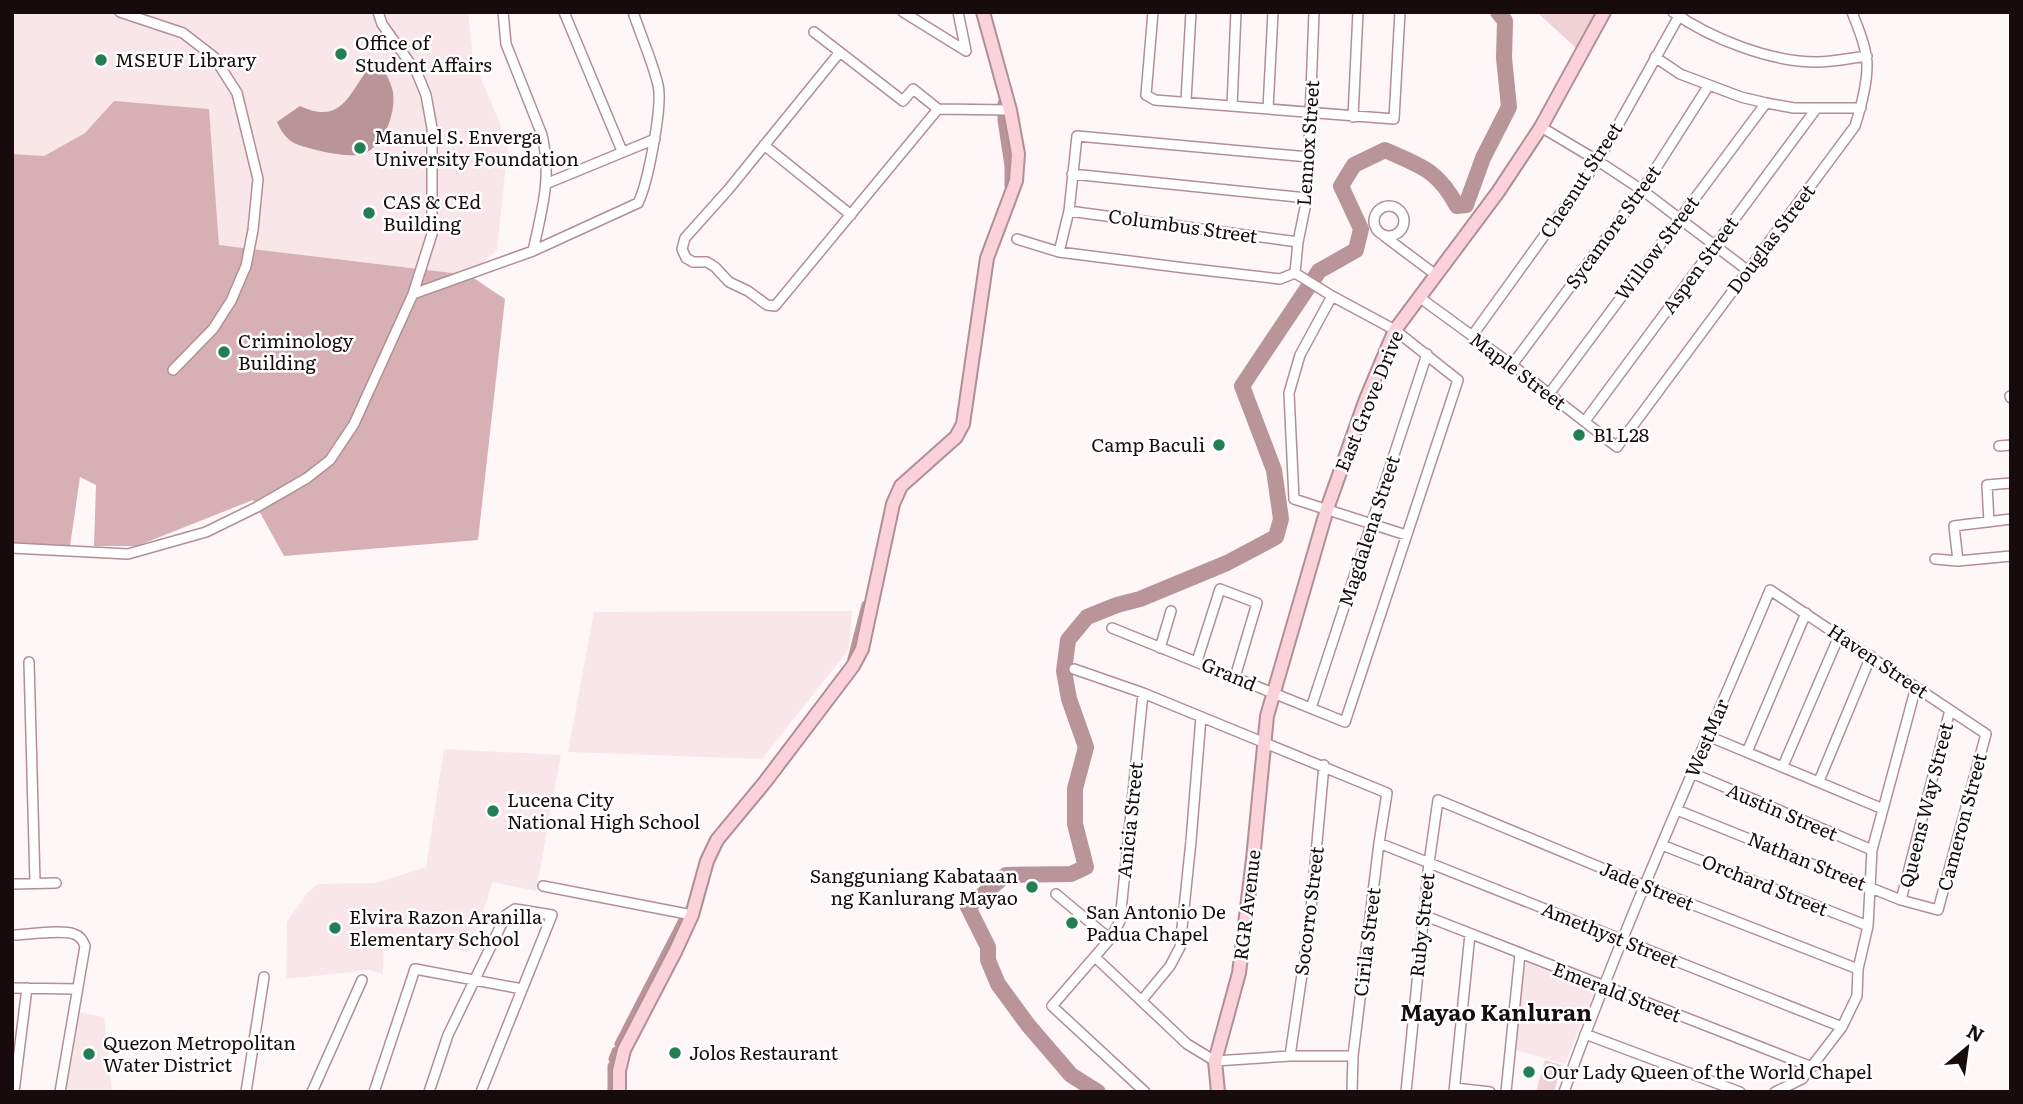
<svg xmlns="http://www.w3.org/2000/svg" width="2023" height="1104" font-family="Literata,serif">
	<style>
		.built { fill: #f9e6e9 }
		.green { fill: #f0d1d6 }
		.forest { fill: #d6b0b5 }
		.water { fill: #b99499 }
		.lines { fill: none; stroke-linecap: round; stroke-linejoin: round }
		.canal { stroke: #b99499; stroke-width: 9 }
		.river { stroke: #b99499; stroke-width: 16 }
		.street-casing { stroke: #b28f94; stroke-width: 12 }
		.secondary-casing { stroke: #b28f94; stroke-width: 16 }
		.street { stroke: #fff; stroke-width: 9 }
		.secondary { stroke: #fbd1da; stroke-width: 12 }
		.poi-dot { fill: #237e54; stroke: #fff; stroke-width: 2.5 }
		.labels { text-anchor: middle; stroke-width: 5; stroke-linejoin: round; paint-order: stroke }
		.poi-label { font-size: 19px; fill: #170b0d; stroke: #fff; text-anchor: start }
		.street-label { font-size: 19px; fill: #170b0d; stroke: #fff }
		.quarter-label { font-size: 23px; font-weight: bold; fill: #170b0d; stroke: #fff }
	</style>
	<rect width="100%" height="100%" fill="#fef6f7"/>
	<!-- built -->
	<path class="built" d="M12,12H468L473,59L508,143L497,250L469,275L219,245L209,109L114,102L85,133L44,156L12,154Z
		M852,611L849,649L762,759L568,752L594,612Z
		M444,749L561,755L536,891L492,882L488,897L468,952L384,934L383,974L369,970L286,979L287,922L307,893L318,884L376,883L426,867Z
		M1522,961L1596,988L1565,1064L1515,1050Z
		M77,1012L104,1017L112,1092H65Z"/>
	<!-- green -->
	<path class="green" d="M1537,12H1596L1577,49Z
		M1545,1060L1562,1065L1554,1092L1536,1091Z"/>
	<!-- forest -->
	<path class="forest" d="M114,101L209,109L219,245L469,275L505,299L478,540L284,556L253,500L137,546H94L96,485L80,477L70,546L12,543V154L44,156L85,133Z"/>
	<!-- water -->
	<path class="water" d="M376,60C383,68 389,78 392,88C398,109 385,146 363,154C350,159 307,149 294,143C286,139 280,129 277,122L300,106C347,128 350,85 376,60Z"/>
	<g class="lines">
		<!-- canal -->
		<path class="canal" d="M1002,103V120L1009,166V186
			M852,659L866,605
			M619,1044L683,920
			M613,1059L616,1051
			M612,1092V1066"/>
		<!-- river -->
		<path class="river" d="M1098,1092L1071,1075L1028,1025L998,984L988,960V947L968,907L1006,875L1071,874L1086,867L1075,824V789L1086,747L1069,699L1064,671L1068,640L1087,617L1117,605L1140,599L1227,563L1276,537L1281,519L1274,470L1242,386L1319,271L1356,250L1361,229L1341,186L1354,165L1385,150C1421,166 1438,170 1457,206L1466,205L1483,158L1509,107L1504,58L1505,21L1498,12"/>
		<!-- street casing -->
		<g class="street-casing">
			<path id="street" d="M120,12L183,33L214,57L237,93L258,179L253,230L246,266L231,301L213,329L173,370
				M503,12L506,44L542,135C552,179 542,208 533,251
				M564,12L622,151
				M903,12L966,51
				M958,12L966,51
				M1153,12L1146,95L1155,100L1394,119L1400,12
				M1673,12C1711,39 1771,62 1817,62C1834,62 1851,58 1867,56
				M814,32L903,101L913,89L938,109L1010,110
				M840,52L728,190L685,238L682,249L686,258L693,262H707L715,267L729,282L748,291L767,305L775,306L938,109
				M1655,57L1680,74L1741,97L1766,103L1794,108H1861
				M1186,101L1191,12
				M1232,106L1236,12
				M1268,109L1273,12
				M1353,117L1358,12
				M1541,127L1598,161L1642,190L1747,270
				M764,145L851,215
				M1072,174L1307,198
				M548,183L655,139
				M1374 221a15 15 0 1 1 30 0a15 15 0 1 1-30 0Z
				M1069,211L1298,242
				M1384,236L1436,275
				M1017,239L1059,252L1185,268L1280,279L1295,273
				M1059,252L1069,211L1077,136L1309,157
				M1295,273L1298,242L1307,198L1314,12
				M413,294L533,251L638,203C648,183 663,105 658,85C652,60 641,36 633,12
				M1332,296L1300,355L1289,393L1294,499L1406,535
				M1419,297L1512,365L1617,447L1855,126C1861,107 1870,75 1866,55C1864,40 1857,26 1852,12
				M1472,336L1598,161L1679,16
				M1512,365L1642,190L1709,85
				M1549,394L1766,103
				M2010,396L2011,398
				M1585,421L1816,109
				M1999,446L2011,445
				M1989,522L1987,485L2011,483
				M12,548L128,554L206,532L257,507L307,478L330,460L354,424L413,294L432,234V128L426,95L417,73L382,24L378,12
				M1935,559L1958,561L2011,556
				M1958,561L1954,526L2011,519
				M1112,628L1345,722L1458,380L1395,330L1332,296L1295,273
				M1160,648L1171,611
				M1197,661L1220,589L1257,603L1235,677
				M29,662L35,882
				M1074,669L1143,693L1387,793L1379,843L1353,1056L1352,1092
				M1143,693L1120,921L1110,939L1052,1006L1145,1092
				M1311,708L1427,354
				M1708,736L1883,809
				M1747,752L1806,613
				M1783,766L1839,636
				M1692,773L1872,850
				M1819,781L1871,656
				M1379,843L1842,1027
				M1662,845L1868,926
				M12,884L56,883
				M543,886L692,915
				M1056,894L1110,939
				M1901,900L1950,710
				M1423,915L1812,1067
				M12,935C27,935 61,929 74,934C80,936 83,940 85,946L60,1092
				M1095,957L1187,1044L1215,1061L1290,1056H1353
				M12,988L77,989
				M1142,1000L1170,966L1180,947L1191,841L1201,717
				M1585,1034L1740,1092
				M1290,1056L1310,920L1324,765
				M1455,1088L1490,1092
				M14,1092L27,988
				M246,1092L264,977
				M312,1092L362,980
				M374,1092L415,969L522,989
				M429,1092L448,1035L506,915L515,909L552,915L481,1092
				M1406,1092L1429,863L1438,800L1645,886L1858,969
				M1454,1092L1470,934
				M1506,1092L1520,954
				M1564,1092C1625,922 1700,757 1770,590L1986,734L1938,910L1901,900L1677,810
				M1775,1092L1802,1079L1842,1027L1857,996L1858,969L1868,926L1872,850L1916,687"/>
		</g>
		<!-- secondary casing -->
		<g class="secondary-casing">
			<path id="secondary" d="M619,1092V1071L624,1050L676,950L692,915L707,861L717,840L765,782L853,666L862,649L893,504L901,486L956,437L963,424L987,258L1016,181L1018,154L1010,110L983,12
				M1218,1092L1215,1061L1239,973L1253,859L1267,716L1327,509L1366,399L1395,330L1498,192L1541,127L1604,12"/>
		</g>
		<!-- street -->
		<use href="#street" class="street"/>
		<!-- secondary -->
		<use href="#secondary" class="secondary"/>
	</g>
	<!-- markers -->
	<g class="poi-dot">
		<circle cx="341" cy="54" r="7"/>
		<circle cx="101" cy="60" r="7"/>
		<circle cx="360" cy="148" r="7"/>
		<circle cx="369" cy="213" r="7"/>
		<circle cx="224" cy="352" r="7"/>
		<circle cx="1579" cy="435" r="7"/>
		<circle cx="1219" cy="445" r="7"/>
		<circle cx="493" cy="811" r="7"/>
		<circle cx="1032" cy="887" r="7"/>
		<circle cx="1072" cy="923" r="7"/>
		<circle cx="335" cy="928" r="7"/>
		<circle cx="675" cy="1053" r="7"/>
		<circle cx="89" cy="1054" r="7"/>
		<circle cx="1529" cy="1072" r="7"/>
	</g>
	<g class="labels">
		<!-- poi labels -->
		<g class="poi-label">
			<text x="355" y="50">Office of<tspan x="355" dy="22">Student Affairs</tspan></text>
			<text x="115" y="67">MSEUF Library</text>
			<text x="374" y="144">Manuel S. Enverga<tspan x="374" dy="22">University Foundation</tspan></text>
			<text x="383" y="209">CAS &amp; CEd<tspan x="383" dy="22">Building</tspan></text>
			<text x="238" y="348">Criminology<tspan x="238" dy="22">Building</tspan></text>
			<text x="1593" y="442">B1 L28</text>
			<text x="1205" y="452" text-anchor="end">Camp Baculi</text>
			<text x="507" y="807">Lucena City<tspan x="507" dy="22">National High School</tspan></text>
			<text x="1018" y="883" text-anchor="end">Sangguniang Kabataan<tspan x="1018" dy="22">ng Kanlurang Mayao</tspan></text>
			<text x="1086" y="919">San Antonio De<tspan x="1086" dy="22">Padua Chapel</tspan></text>
			<text x="349" y="924">Elvira Razon Aranilla<tspan x="349" dy="22">Elementary School</tspan></text>
			<text x="103" y="1050">Quezon Metropolitan<tspan x="103" dy="22">Water District</tspan></text>
			<text x="689" y="1060">Jolos Restaurant</text>
			<text x="1543" y="1079">Our Lady Queen of the World Chapel</text>
		</g>
		<!-- street labels -->
		<g class="street-label">
			<text transform="translate(1308 143) rotate(-86)" y="7">Lennox Street</text>
			<text transform="translate(1581 180) rotate(-57)" y="7">Chesnut Street</text>
			<text transform="translate(1183 226) rotate(8)" y="7">Columbus Street</text>
			<text transform="translate(1613 227) rotate(-54)" y="7">Sycamore Street</text>
			<text transform="translate(1771 239) rotate(-53)" y="7">Douglas Street</text>
			<text transform="translate(1657 248) rotate(-53)" y="7">Willow Street</text>
			<text transform="translate(1700 265) rotate(-54)" y="7">Aspen Street</text>
			<text transform="translate(1518 371) rotate(37)" y="7">Maple Street</text>
			<text transform="translate(1369 401) rotate(-68)" y="7">East Grove Drive</text>
			<text transform="translate(1369 531) rotate(-72)" y="7">Magdalena Street</text>
			<text transform="translate(1878 661) rotate(34)" y="7">Haven Street</text>
			<text transform="translate(1229 674) rotate(23)" y="7">Grand</text>
			<text transform="translate(1707 738) rotate(-67)" y="7">WestMar</text>
			<text transform="translate(1926 805) rotate(-76)" y="7">Queens Way Street</text>
			<text transform="translate(1782 812) rotate(23)" y="7">Austin Street</text>
			<text transform="translate(1130 820) rotate(-84)" y="7">Anicia Street</text>
			<text transform="translate(1962 822) rotate(-75)" y="7">Cameron Street</text>
			<text transform="translate(1807 861) rotate(22)" y="7">Nathan Street</text>
			<text transform="translate(1765 885) rotate(22)" y="7">Orchard Street</text>
			<text transform="translate(1647 886) rotate(22)" y="7">Jade Street</text>
			<text transform="translate(1247 905) rotate(-83)" y="7">RGR Avenue</text>
			<text transform="translate(1309 911) rotate(-83)" y="7">Socorro Street</text>
			<text transform="translate(1422 925) rotate(-84)" y="7">Ruby Street</text>
			<text transform="translate(1610 935) rotate(22)" y="7">Amethyst Street</text>
			<text transform="translate(1367 942) rotate(-83)" y="7">Cirila Street</text>
			<text transform="translate(1617 992) rotate(21)" y="7">Emerald Street</text>
		</g>
		<!-- quarter labels -->
		<g class="quarter-label">
			<text x="1496" y="1021">Mayao Kanluran</text>
		</g>
	</g>
	<!-- border -->
	<rect width="2023" height="1104" fill="none" stroke="#170b0d" stroke-width="28"/>
	<!-- north arrow -->
	<g transform="translate(1967 1048) rotate(29)" stroke="#ffffff" stroke-width="5" paint-order="stroke">
	<path d="M0-5L12 26L0 18L-12 26Z" fill="#170b0d"/>
	<text y="-10" font-size="19" font-weight="bold" text-anchor="middle" fill="#170b0d">N</text>
	</g>
</svg>
